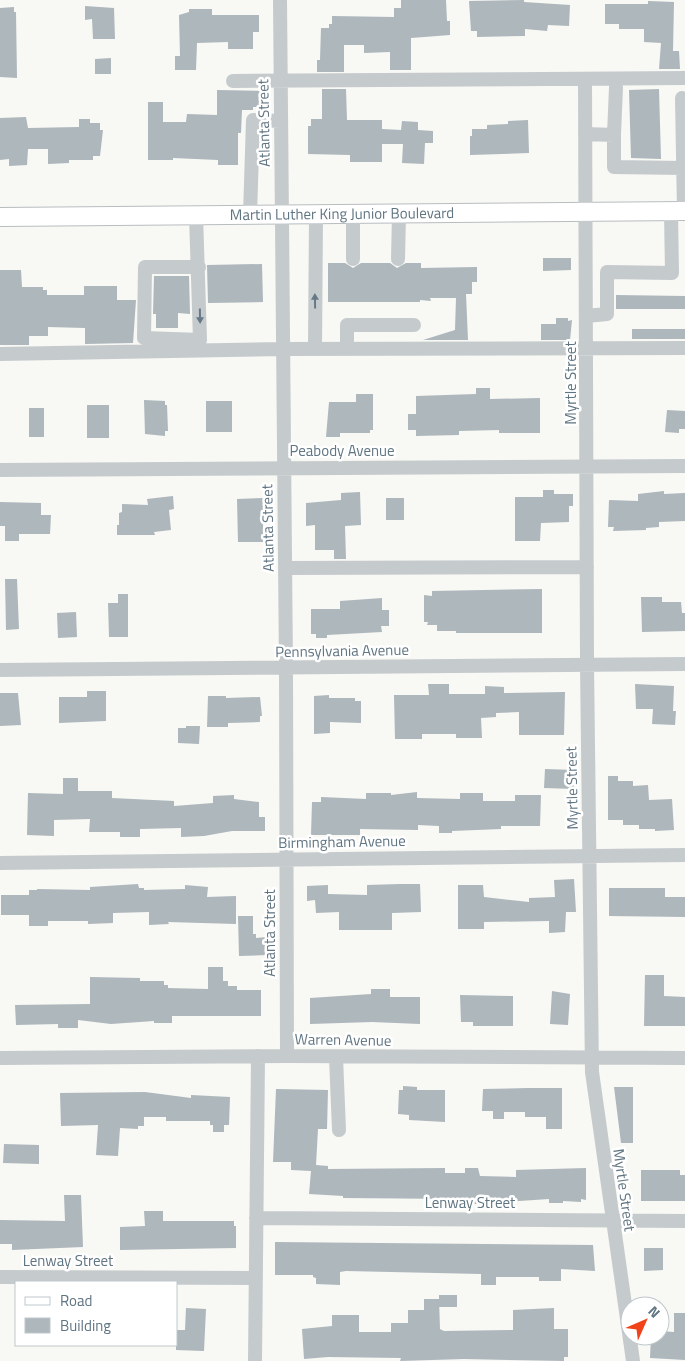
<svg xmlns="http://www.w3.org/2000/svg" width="685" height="1361" font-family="'Titillium Web',sans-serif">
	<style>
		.building { fill: #adb7bc }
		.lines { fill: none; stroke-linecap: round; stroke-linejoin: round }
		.major-casing { stroke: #b8bdc0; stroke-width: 20 }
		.minor { stroke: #c5cacd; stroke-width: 14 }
		.major { stroke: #fff; stroke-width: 18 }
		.oneway { fill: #657986 }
		.labels { text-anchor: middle; stroke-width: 5; stroke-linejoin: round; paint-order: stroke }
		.street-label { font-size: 15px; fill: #607582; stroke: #fff }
	</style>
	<rect width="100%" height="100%" fill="#f8f8f4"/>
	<!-- building -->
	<path class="building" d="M401,0H446L447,21H450V35L411,38V70H390V52L364,53V45H344V72H317V60H320L321,28H329V24H332V16L394,17V8H401Z
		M524,0V2L570,5L569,26L548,25L547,31L525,29V36L477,37V31H471L469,1Z
		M648,1L674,2L673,51H679L680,69H659L661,43L644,42V29H619V24H605V4H648Z
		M85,6L114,8L115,39H93L92,19L85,20Z
		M14,7V12H16L17,78L0,77V8Z
		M189,9H212V15H259V32H253V49H228V42L197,43L196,70H175V56H180L179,15L189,12Z
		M111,58V74H95V59Z
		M322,89H346L347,120H382V129L401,130L402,121L418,122V130L433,131V143H425L424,164L402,163L403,144H382V162H350V155L308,154V126H311V119H322Z
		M659,89L661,159L631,158L629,90Z
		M217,90L262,91V107H253V110H242L241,133H238V165H218V160L173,158V160H148V102H163V122H186L187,114L217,115Z
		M26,117L28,128L79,127V119H90V123H100V130H103L100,156H93V160H69V163L48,164V149H28L27,165L9,166V159L0,160V118Z
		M528,120L529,153L470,155V136H472V129H487V125L508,124V121Z
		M543,258H571V270L543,271Z
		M328,263H345L353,268L361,263H390L397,268L406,263H421V268L477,267V282H472V294H466L468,340H423L455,330L456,298H430L431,301L420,300V302H328Z
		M262,264L263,302L208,303L207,265Z
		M0,270H21L22,287H43V290H47V295H84V286H117V300H136L133,343L85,344V328L48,327V336H29V345H0Z
		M154,276H189L190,314L178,313V328H156V314H153Z
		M616,295L685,296V309H616Z
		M556,318H568V321L572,320L570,340H541V324H556Z
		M632,329H685V339H632Z
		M476,388H490V399L540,398V433H499V430L459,431V435L416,436V430H408V414H416V396L476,394Z
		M356,394H373V430H370V433H340V437H326L329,402H356Z
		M144,400L165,401V405H167L168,431H165V436L145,434Z
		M206,401H232V432H206Z
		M87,405H109V438H87Z
		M29,408H44V437H29Z
		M667,410L685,411V429H679V433L665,432Z
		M543,490H554V494H573V506H569V522L541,523L540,541H515V497H543Z
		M664,491V494L685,493V521L659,522V527L646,528V530L613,531L614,527H608L609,500L638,501V494Z
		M360,492L361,525L345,526L346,559H334V550H315V525L306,526V503L341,500V493Z
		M173,496L174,509L169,510L171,530L154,532L155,535H117V525H119V513L122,512V504L148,505L147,499Z
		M263,498V542H238L237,499Z
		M386,498H404V520H386Z
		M0,502L41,503V515H51L50,534H19V541H5V526H0Z
		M5,579H17L19,629L6,630Z
		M542,589V633H456V631H437V625H427L428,622H424V595L432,596V591Z
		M118,594H128V637H109L108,603H118Z
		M641,597H662V602H681L682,613H685V631L642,632Z
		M382,598V610H389V626H381L382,632L327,635V638H316V634H311V609H340V601Z
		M76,612L77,637L58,638L57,613Z
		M428,684H449V694H485V686L504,687V693L565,692L564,735H519V712L496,713V717L481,718L482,738H456V734H422V739H395L394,695H429Z
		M635,684L674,686L673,711H676L675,725L652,724L653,709H636Z
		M87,691H106V721L59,723V697H87Z
		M0,693H18L21,725L0,726Z
		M329,695V698H355V701H361V723L330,722V733L314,734V696Z
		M208,696H226V698L260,697L262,716H260V722L228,723V727H207Z
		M186,726H200L199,744L178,743V728H186Z
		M545,769L575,770L574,789L544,788Z
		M608,776H618V781H633V786L648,785L649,800L672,799L674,830L655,831V829H639V825H623V820H608Z
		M63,778H78V791H112V798L174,801V806L213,803V796L234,795V799L259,802V817H265V831H232L204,836L181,837V828L140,829V837H120V832H89L90,819L54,820V836L27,835L28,793L63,794Z
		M417,792V798L460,799V793H483V801H515V795H541L540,826H501V829L452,831V833H439V826L418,825V830L360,829V835H311L312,802H321V797L366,799V793H391V795Z
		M574,879L576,912H566L565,932L549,933V921L484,922V929H458V885H483L484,897L529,902V898L555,897L554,880Z
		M138,884L139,888H144V890L185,889V885L208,887L207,897L236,896V924L168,922L169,924L149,925V912L113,913V923L88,924V921H48V926H29V915H1V895H29V890H37V889L90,890V887Z
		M400,884H420L421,912L392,913V930H339V912L316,913L315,900L307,901V886L328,885V894L367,895V885Z
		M609,888H665V897H685V917L609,916Z
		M238,916H253V934H256V938L267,937L268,955L239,956Z
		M208,967H223V981H228V986H237V990H261V1016H172V1023H154V1021L111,1024L78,1020V1028H58V1024L16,1025L15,1005L90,1004V977L140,978V981H164V985H168V988L208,989Z
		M645,975H664V996L685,997V1026H644Z
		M371,989H390V997H420V1024L372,1022L310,1024V998L371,994Z
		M552,991L570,994L568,1025L550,1024Z
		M460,995L513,996V1026H473V1022H461Z
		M403,1086L417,1087V1090H445V1122L409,1120V1115L398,1114L399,1090H403Z
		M614,1087H633V1143H621Z
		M528,1088H562V1129H546V1117H525V1112H504V1119H493V1111H482L483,1089Z
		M276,1089L328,1090L327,1129H318L316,1165L328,1166V1169L445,1168V1173H465V1168H478L480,1176L516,1177V1170L586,1168V1200L581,1199V1202L563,1201V1203H549V1199L505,1202V1204H465V1200L459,1199L343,1198V1196L309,1194L311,1171L291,1170V1162H273Z
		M145,1092L191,1098V1095L230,1097L229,1125H224V1132H213V1125H210V1121H166V1117H144V1126H138V1129L120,1128L118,1156L96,1155L98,1125L61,1126L60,1093Z
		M4,1144L39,1145V1164L3,1163Z
		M641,1170H680V1175H685V1201H641Z
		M64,1195H81L83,1247L12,1250V1244H0V1220L65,1221Z
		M144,1211H163V1221H234V1226H236V1248L120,1250V1227L145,1226Z
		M275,1242L593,1245L595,1271L561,1269V1281H539V1277H496V1285H481V1274L346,1271L340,1272V1285L316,1284V1278L313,1277V1275H275Z
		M644,1248H663V1270L644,1271Z
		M439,1295H457V1307H439Z
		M424,1299H439L440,1329L444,1331L513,1330V1310L554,1308V1329H568V1357H564V1361L464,1359L400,1361L401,1358L328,1357L304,1359L302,1329L332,1326V1315H359V1332H391V1323H408V1310H424Z
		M186,1308L206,1309L204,1351L176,1350V1330H185Z
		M674,1313H685V1360L650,1358L651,1336H660V1331L674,1332Z"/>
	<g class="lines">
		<!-- major casing -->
		<g class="major-casing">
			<g id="major">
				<path id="s1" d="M0,217L685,211"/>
			</g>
		</g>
		<!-- minor -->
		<path class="minor" d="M280,0L286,668L287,1056
			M585,79L587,664L592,1072L633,1361
			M233,81L685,78
			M682,98L684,211
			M585,134L614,135V167L683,168
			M614,135L616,87
			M196,215L200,340L144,338L145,267H199
			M250,215L253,120L280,121
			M353,259V214
			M398,259L399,214
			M586,316L607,314V272L672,273L671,212
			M315,349L316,215
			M347,349V325H414
			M0,354L283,349L685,348
			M0,470L685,466
			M285,568L587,567
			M0,670L685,664
			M0,863L685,855
			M336,1057L339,1130
			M0,1058L287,1056L685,1058
			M256,1218L685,1221
			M0,1277L256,1278
			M255,1361L258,1056"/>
		<!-- major -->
		<use href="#major" class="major"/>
	</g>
	<!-- one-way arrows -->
	<defs><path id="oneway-solid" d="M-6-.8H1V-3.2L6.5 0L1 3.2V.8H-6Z" transform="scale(1.25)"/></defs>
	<g class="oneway">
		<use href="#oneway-solid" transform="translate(315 301) rotate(-91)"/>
		<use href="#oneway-solid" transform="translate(200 316) rotate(89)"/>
	</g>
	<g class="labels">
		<!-- street labels -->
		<g class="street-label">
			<text transform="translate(264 123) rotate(-91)" y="5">Atlanta Street</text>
			<text dy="5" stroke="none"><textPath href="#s1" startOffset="342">Martin Luther King Junior Boulevard</textPath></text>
			<text transform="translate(571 383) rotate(-90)" y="5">Myrtle Street</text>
			<text x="342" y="456">Peabody Avenue</text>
			<text transform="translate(268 528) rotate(-91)" y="5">Atlanta Street</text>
			<text transform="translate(342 651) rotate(-1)" y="5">Pennsylvania Avenue</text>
			<text transform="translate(572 788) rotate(-91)" y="5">Myrtle Street</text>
			<text transform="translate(342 842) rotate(-1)" y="5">Birmingham Avenue</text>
			<text transform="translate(270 933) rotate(-90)" y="5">Atlanta Street</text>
			<text transform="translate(343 1040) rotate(1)" y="5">Warren Avenue</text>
			<text transform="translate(624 1190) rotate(82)" y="5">Myrtle Street</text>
			<text x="470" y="1208">Lenway Street</text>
			<text x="68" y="1266">Lenway Street</text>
		</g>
	</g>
	<!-- legend -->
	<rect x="15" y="1281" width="162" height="65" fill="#ffffff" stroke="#bfc8cd"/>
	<rect x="25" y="1297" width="25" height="8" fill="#ffffff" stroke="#bfc8cd"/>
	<text x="60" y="1306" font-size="15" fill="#607582">Road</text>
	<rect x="25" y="1318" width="25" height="15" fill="#adb7bc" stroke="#bfc8cd"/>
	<text x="60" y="1331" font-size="15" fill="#607582">Building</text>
	<!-- north arrow -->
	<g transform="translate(645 1321) rotate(45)"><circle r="24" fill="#ffffff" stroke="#bfc8cd"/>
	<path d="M0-4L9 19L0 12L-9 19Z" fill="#f1431a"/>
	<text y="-8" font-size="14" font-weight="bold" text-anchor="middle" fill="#607582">N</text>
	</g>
</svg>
